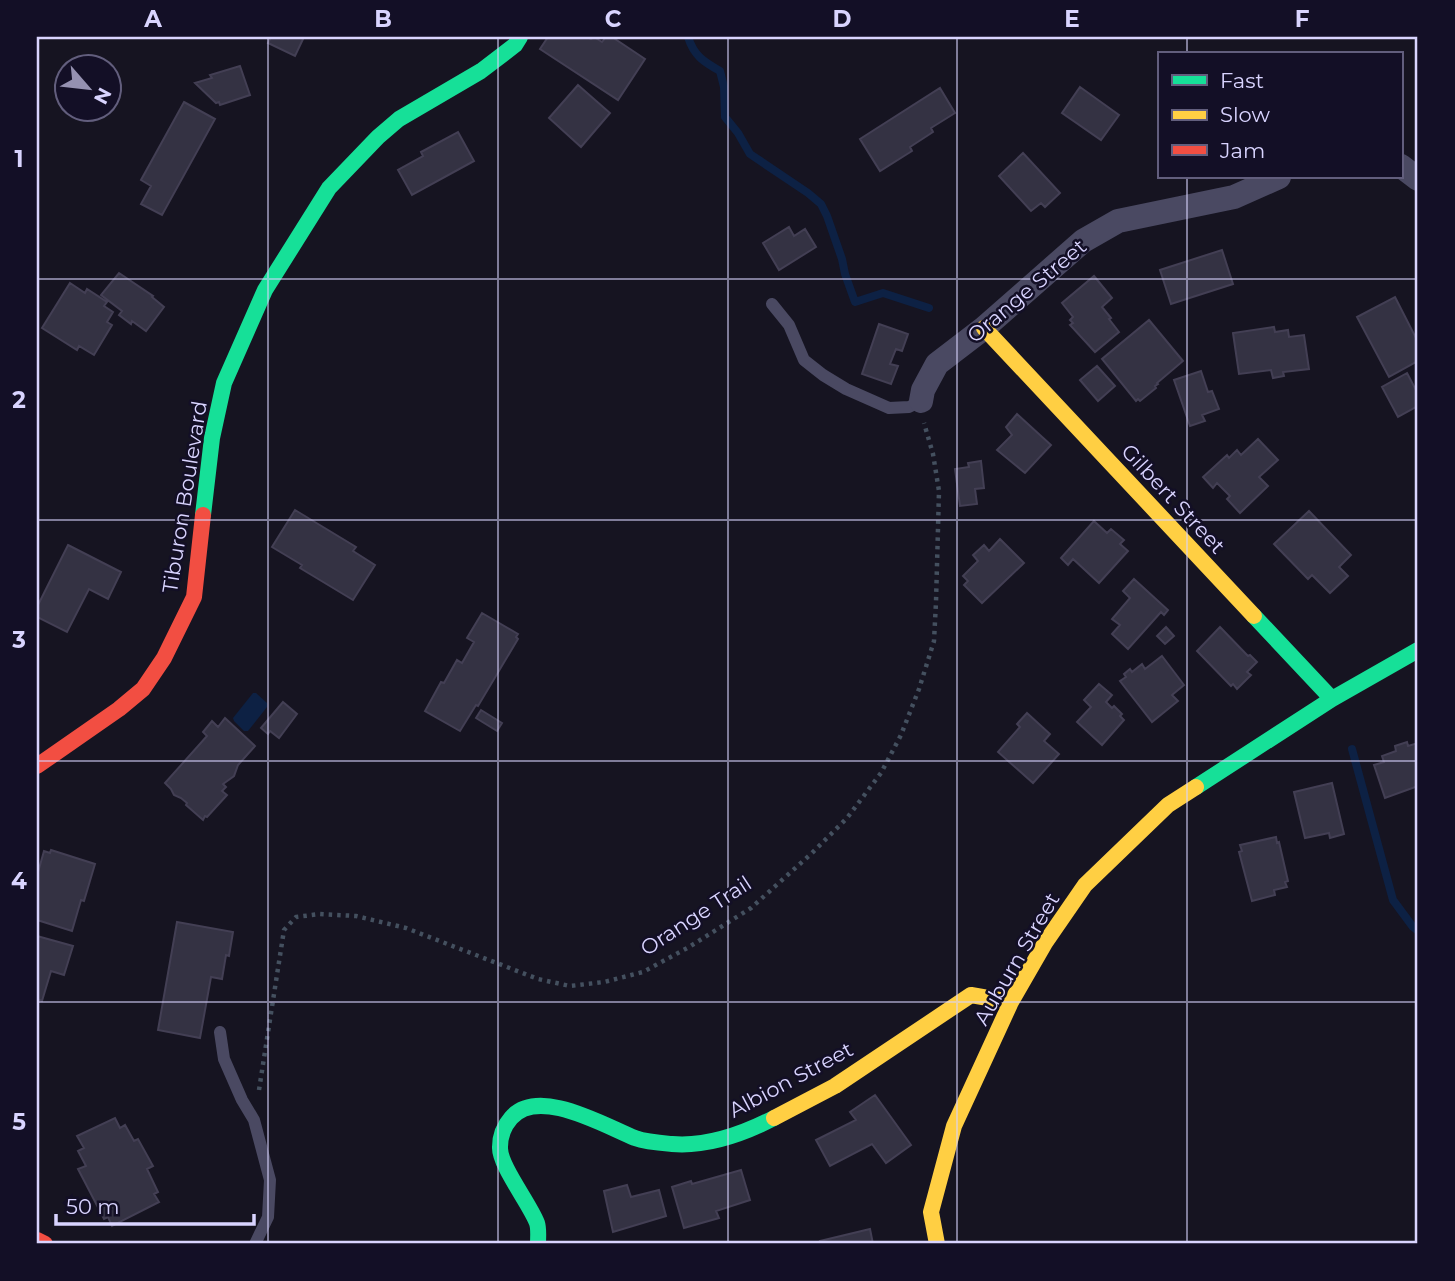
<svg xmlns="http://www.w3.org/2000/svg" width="1455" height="1281" font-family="Montserrat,sans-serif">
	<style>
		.water { fill: #0d2144 }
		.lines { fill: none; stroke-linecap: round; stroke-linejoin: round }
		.stream { stroke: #0d2144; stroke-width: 8 }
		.building { fill: #343243; stroke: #433f54; stroke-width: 2 }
		.path { stroke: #44505f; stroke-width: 4.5; stroke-dasharray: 3.5 5; stroke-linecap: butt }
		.lane { stroke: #4a4962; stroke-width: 12 }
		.street { stroke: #4a4962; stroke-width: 24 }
		.fast { stroke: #16e098; stroke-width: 16 }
		.slow { stroke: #ffcf43; stroke-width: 16 }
		.jam { stroke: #f24e42; stroke-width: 16 }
		.grid { fill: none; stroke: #d9d4ff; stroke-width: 2; stroke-opacity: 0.55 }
		.labels { text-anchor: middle; stroke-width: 5; stroke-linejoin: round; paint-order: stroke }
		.street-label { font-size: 21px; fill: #d9d4ff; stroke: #130f26 }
		.neatline { fill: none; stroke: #d9d4ff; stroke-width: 2.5 }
		.grid-label { font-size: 23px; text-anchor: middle; font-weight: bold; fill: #d9d4ff }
	</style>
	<rect width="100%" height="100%" fill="#161421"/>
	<!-- water -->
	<path class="water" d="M253,693H256L267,703V707L248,731H244L234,721L233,718Z"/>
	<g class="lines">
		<!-- stream -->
		<path class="stream" d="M688,37C694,56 704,62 720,71L724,87L725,117L738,133L750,154L808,193L821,204L827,216L842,259L845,274L855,302L883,293L929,308
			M1352,749L1393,900L1413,927L1418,931"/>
	</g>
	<!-- building -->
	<path class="building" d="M271,37H304L295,56L268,43Z
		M548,37H587L591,39L594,37L602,42L606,37H612L645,59L618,100L540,49Z
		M240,66L250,95L220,105L219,102L216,103L195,83L212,78L210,75Z
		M578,85L610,113L581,147L549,118Z
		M1080,87L1119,115L1101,140L1062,113Z
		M940,88L955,113L931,128L933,132L910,147L912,151L880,171L860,139Z
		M184,102L215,119L162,215L141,204L151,186L141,180Z
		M458,132L474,161L412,195L398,170L423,156L421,152Z
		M1023,153L1060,193L1045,207L1041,203L1031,211L999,176Z
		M789,227L794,236L805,229L816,247L779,270L763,243Z
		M1222,250L1233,284L1171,304L1160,270Z
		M119,273L153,296L152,297L164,307L146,331L132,321L131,324L119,315L122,311L101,295Z
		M1094,276L1112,298L1102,307L1111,318L1109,319L1119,332L1095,352L1070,325L1073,323L1070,320L1073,317L1062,303Z
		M70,283L85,293L87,289L107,302L104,306L113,312L107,322L112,325L94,355L79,346L77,350L42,328Z
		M1395,297L1418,342V361L1389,377L1357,317Z
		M1149,320L1183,361L1157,383L1158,384L1155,386L1156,388L1140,401L1138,399L1136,401L1102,359Z
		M879,324L908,334L902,351L896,349L890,364L898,366L891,384L862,374Z
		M1274,327L1275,332L1288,330L1289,337L1304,335L1309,369L1283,372L1284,376L1273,378L1271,370L1239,374L1233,333Z
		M1097,366L1115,386L1098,401L1080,380Z
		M1201,371L1208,392L1212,391L1219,409L1202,415L1205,421L1190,426L1174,380Z
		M1407,373L1418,394V406L1398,417L1382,387Z
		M1017,414L1051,445L1025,473L997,450L1012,435L1006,427Z
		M1258,439L1278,460L1259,477L1268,486L1240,513L1227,499L1230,496L1217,483L1213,488L1203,477L1227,455L1229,458L1237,450L1241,455Z
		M981,461L984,488L975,489L977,504L960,506L955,469L969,467L968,463Z
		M295,510L356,547L353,551L375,565L353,600L300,568L302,565L272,547Z
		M1309,511L1351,555L1339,567L1348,576L1330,593L1312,575L1308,579L1274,544Z
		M1094,521L1107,533L1111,529L1124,540L1120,544L1128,551L1099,583L1073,559L1068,565L1061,558Z
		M1000,539L1024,563L982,603L964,585L968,581L963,576L978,561L973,555L984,545L989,551Z
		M68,545L121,572L108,599L89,589L67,632L37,617V607Z
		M1134,579L1168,610L1164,615L1161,612L1128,649L1112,634L1120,625L1112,619L1130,598L1123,591Z
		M482,613L518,634L516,637L518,639L478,706L476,705L460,731L425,711L441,682L444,683L457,660L462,663L474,642L467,638Z
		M1166,627L1174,636L1165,644L1157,636Z
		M1220,627L1248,656L1250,655L1257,662L1247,672L1251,675L1237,689L1233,684L1231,686L1197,651Z
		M1162,656L1184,685L1172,695L1178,701L1152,722L1120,681L1126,677L1124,674L1130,669L1132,672L1142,664L1145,669Z
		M1099,684L1112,695L1106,702L1112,708L1114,706L1122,714L1120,716L1124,720L1102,745L1077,722L1091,707L1084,700Z
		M283,702L297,714L279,738L270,731L268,734L261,728Z
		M481,710L502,723L497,731L476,718Z
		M1027,713L1050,734L1044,741L1059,754L1033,783L998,752L1020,727L1017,724Z
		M225,718L255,746L238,765L234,776L223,784L226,787L222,791L227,795L207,817L205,816L203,820L186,805L187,803L181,798L174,795L171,789L165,783L207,736L203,732L212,721L218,727Z
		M1407,742L1408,746L1418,743V786L1385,798L1374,765L1384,762L1382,756L1396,751L1395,746Z
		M1332,783L1344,834L1330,838L1329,833L1305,838L1294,792Z
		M1276,837L1277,843L1279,842L1288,881L1285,882L1287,887L1274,890L1275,895L1252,901L1239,852L1242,851L1240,845Z
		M51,850L95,864L84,901L81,900L72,931L37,920V876L44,851L50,853Z
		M177,922L233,932L229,956L226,955L222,979L211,977L200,1038L158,1030Z
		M37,936L73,946L64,975L51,971L42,1001L37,999Z
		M875,1095L911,1145L886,1163L872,1144L830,1166L816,1140L856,1120L850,1112Z
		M115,1118L120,1128L125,1125L134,1141L138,1139L153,1166L147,1169L158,1192L154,1194L159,1202L112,1226L108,1217L104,1219L78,1169L86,1166L78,1151L84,1148L77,1136Z
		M741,1170L750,1200L716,1211L719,1218L684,1228L672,1187L691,1181L692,1184Z
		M627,1185L631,1197L659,1190L666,1216L613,1232L604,1191Z
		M870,1229L873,1244H821L820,1241Z"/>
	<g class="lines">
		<!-- path -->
		<path class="path" d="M259,1090L284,930L296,917L320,914L356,916L406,928L538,979L570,986L604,982L643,972L689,947L751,908L812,853L847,818L881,773L901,735L919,689L934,641L936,602L939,491L933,454L924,423"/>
		<!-- lane -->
		<path class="lane" d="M772,304L789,325L804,360L823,375L846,389L889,408L909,407L921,401
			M220,1032L224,1059L242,1100L254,1120L270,1180L268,1217L255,1244"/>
		<!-- street -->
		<path class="street" d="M1401,166L1418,179
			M921,401L923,390L937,364L984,328L1083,241L1118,221L1234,197L1279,177"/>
		<!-- fast -->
		<path class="fast" d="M203,515L212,438L224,383L265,290L329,188L378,137L399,119L481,71L515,45L520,37
			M1254,616L1332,699
			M1196,787L1332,699L1418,650
			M538,1244C538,1237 539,1229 537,1223C530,1204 499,1165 500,1147C500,1135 504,1126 511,1118C538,1086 605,1126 635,1138C646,1142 660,1143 672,1144C708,1147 743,1134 774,1118"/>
		<!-- slow -->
		<path class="slow" d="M984,328L1254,616
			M774,1118L835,1086L971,995L1011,1002
			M937,1244L931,1212L954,1126L1011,1002L1045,943L1085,885L1168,805L1196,787"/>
		<!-- jam -->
		<path class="jam" d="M37,766L119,709L143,689L164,658L194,597L203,515
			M37,1240L45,1244"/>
	</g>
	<!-- grid -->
	<path class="grid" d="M268,37V1244M498,37V1244M728,37V1244M957,37V1244M1187,37V54M1187,177V1244M37,279H1418M37,520H1418M37,761H1418M37,1002H1418"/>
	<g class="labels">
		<!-- street labels -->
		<g class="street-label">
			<text transform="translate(1027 291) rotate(-40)" y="7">Orange Street</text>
			<text transform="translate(185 497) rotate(-81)" y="7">Tiburon Boulevard</text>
			<text transform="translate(1173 499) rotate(47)" y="7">Gilbert Street</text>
			<text transform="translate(696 916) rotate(-33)" y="7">Orange Trail</text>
			<text transform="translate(1017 959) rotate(-60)" y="7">Auburn Street</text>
			<text transform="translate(791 1080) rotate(-28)" y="7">Albion Street</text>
		</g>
	</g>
	<!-- border -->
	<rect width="1455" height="1281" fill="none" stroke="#130f26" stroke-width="77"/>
	<!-- legend -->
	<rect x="1158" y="52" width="245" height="126" fill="#130f26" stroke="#625e7d" stroke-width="2"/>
	<rect x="1172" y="75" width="35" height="10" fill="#16e098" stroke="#625e7d" stroke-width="2"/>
	<text x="1220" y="88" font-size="21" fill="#d9d4ff">Fast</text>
	<rect x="1172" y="110" width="35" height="10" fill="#ffcf43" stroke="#625e7d" stroke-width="2"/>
	<text x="1220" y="122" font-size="21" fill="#d9d4ff">Slow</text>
	<rect x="1172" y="145" width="35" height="10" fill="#f24e42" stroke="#625e7d" stroke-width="2"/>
	<text x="1220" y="158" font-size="21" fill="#d9d4ff">Jam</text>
	<!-- north arrow -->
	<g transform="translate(88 88) rotate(118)"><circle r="33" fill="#130f26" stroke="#625e7d" stroke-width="2"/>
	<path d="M0-5L12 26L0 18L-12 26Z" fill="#9591b1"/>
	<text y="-10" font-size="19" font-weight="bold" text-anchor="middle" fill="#d9d4ff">N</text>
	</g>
	<!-- scale -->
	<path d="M56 1214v10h198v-10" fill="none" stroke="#d9d4ff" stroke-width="3.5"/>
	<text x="66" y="1214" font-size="21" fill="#d9d4ff" stroke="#130f26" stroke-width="5" paint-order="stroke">50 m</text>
	<rect x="38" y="38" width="1378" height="1204" class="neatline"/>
	<g class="grid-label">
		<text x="153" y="27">A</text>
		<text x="383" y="27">B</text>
		<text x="613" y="27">C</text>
		<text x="842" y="27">D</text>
		<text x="1072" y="27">E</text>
		<text x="1302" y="27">F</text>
		<text x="19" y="167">1</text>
		<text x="19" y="408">2</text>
		<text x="19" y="648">3</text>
		<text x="19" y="889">4</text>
		<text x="19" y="1130">5</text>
	</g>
</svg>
